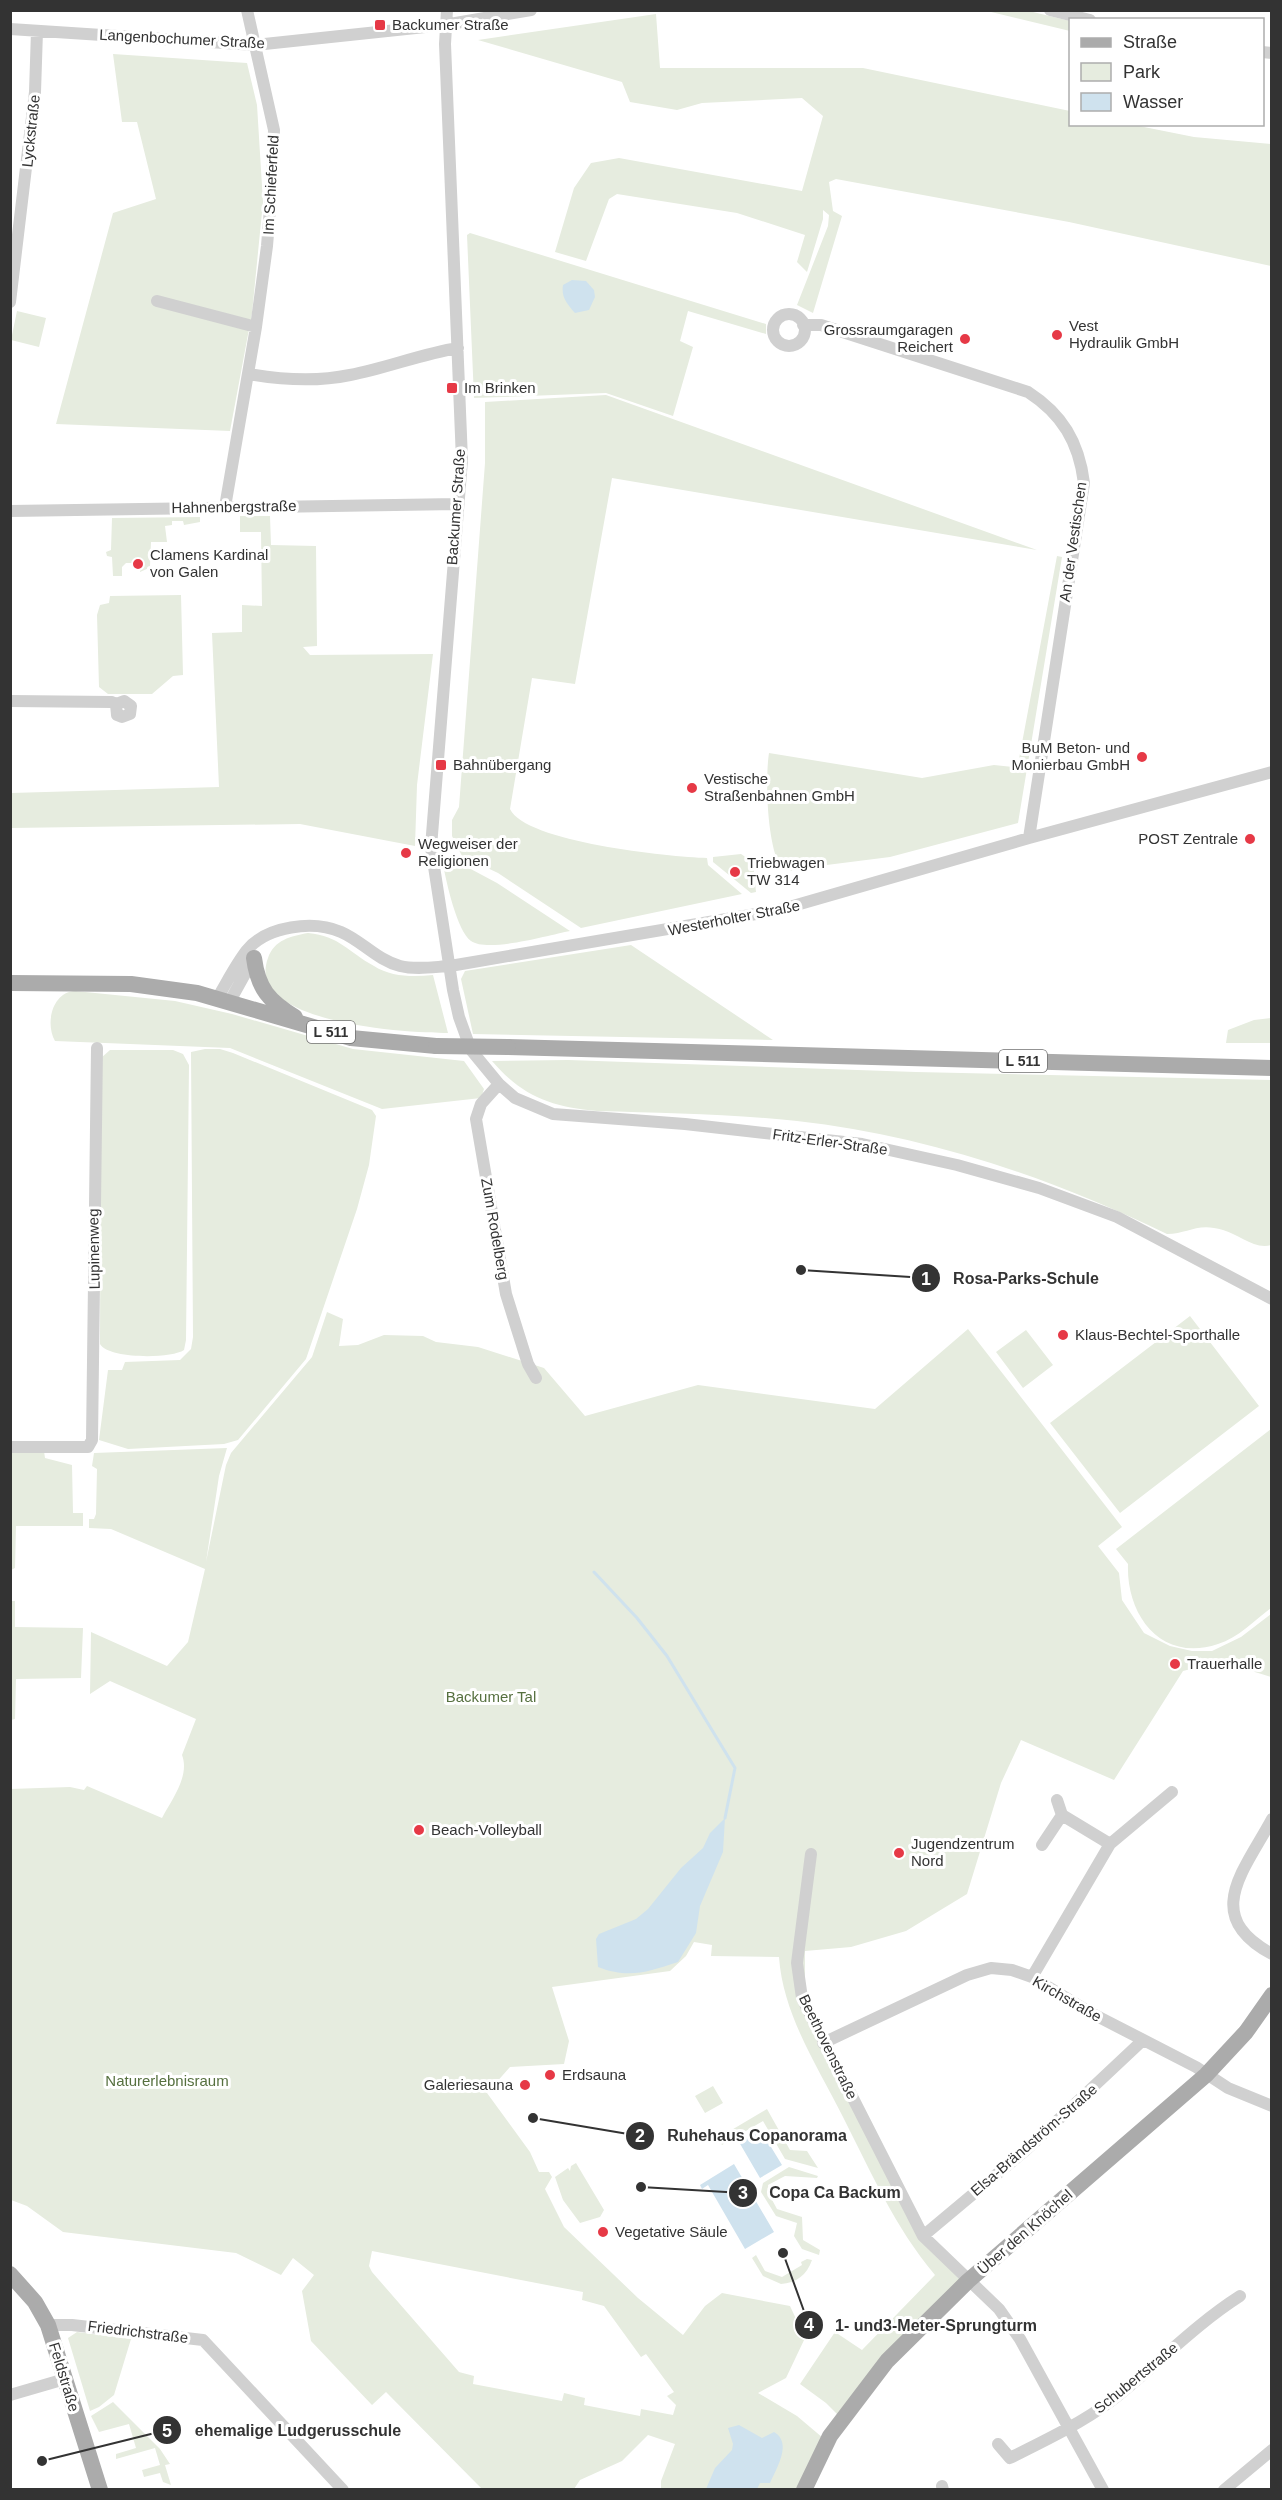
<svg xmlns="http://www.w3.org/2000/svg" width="1282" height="2500" font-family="Helvetica,sans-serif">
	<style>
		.green { fill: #e6ecdf; fill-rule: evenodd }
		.water { fill: #cfe2ee }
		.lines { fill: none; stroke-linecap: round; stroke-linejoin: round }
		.stream { stroke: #cfe2ee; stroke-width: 3 }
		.minor { stroke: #d0d0d0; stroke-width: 12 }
		.major { stroke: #ababab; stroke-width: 16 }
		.major-bridge { stroke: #ababab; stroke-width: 16 }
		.poi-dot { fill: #e63946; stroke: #fff; stroke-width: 2 }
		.labels { text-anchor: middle; stroke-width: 6; stroke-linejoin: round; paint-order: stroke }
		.shield { fill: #fff; stroke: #707070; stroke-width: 1.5 }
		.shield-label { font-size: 14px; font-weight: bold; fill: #333 }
		.poi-label { font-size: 15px; fill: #333; stroke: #fff; text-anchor: start }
		.street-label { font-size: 15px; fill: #333; stroke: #fff }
		.park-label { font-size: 15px; fill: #56703f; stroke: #fff }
		.leader { fill: none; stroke: #333; stroke-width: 2 }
		.callout-dot { fill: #333; stroke: #fff; stroke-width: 2 }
		.mark-label { font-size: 18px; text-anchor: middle; font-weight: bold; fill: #fff }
		.callout-label { font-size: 16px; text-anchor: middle; font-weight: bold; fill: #333; stroke: #fff; stroke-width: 6; stroke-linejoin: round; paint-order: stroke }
	</style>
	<rect width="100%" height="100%" fill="#fff"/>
	<!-- green -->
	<path class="green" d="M987,11H1029L1070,21V31Z
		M656,14L660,68H863L1070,111V124L1134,125L1194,137L1271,144V266L1069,222L836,179L829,182L833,211L842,216L813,313L797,305L828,226L829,215L823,210V219L807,272L797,262L805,235L737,213L617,194L609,199L586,261L555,252L574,188L591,163L619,158L802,191L823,116L802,98L702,103L677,110L630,102L622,82L478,40Z
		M113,54L247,63L257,105L263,202L252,313L230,431L56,424L113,213L156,199L137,122H122Z
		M470,233L766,324V334L688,311L680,341L693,347L673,416L606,393L474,398L467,235Z
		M17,311L46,318L39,347L11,340Z
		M606,395L1037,550L612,478L575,684L532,678L510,809C525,842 669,857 707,858L708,865L742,894L581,928L498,873L462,856L452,836V820L459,807L485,463V402Z
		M240,516H270L271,545L316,546L317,646L303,647L310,655L433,654L417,785L415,846L300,824L11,828V793L219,787L212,633L242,632V605L262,606L261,532H240Z
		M200,517V522L184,525L183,521H172V525L165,526L167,542H151L150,566L154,568V571H150L149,568L140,572V566L136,563H126L122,567V576H113L112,557L107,556L106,552L111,550L112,518Z
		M1057,556L1062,557L1018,823L890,857L795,869L791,871L780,866C767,843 765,779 769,753L922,778L994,765L1013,767L1019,759Z
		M181,595L183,675L173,676L152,694H108L99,687L97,615L100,605L109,603L110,596Z
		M741,854L753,862L756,892L751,893L713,862V857Z
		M452,859L497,883L570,931C549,935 488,953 471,941C457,931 446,881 443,864Z
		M308,933C340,936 348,952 374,966C391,977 413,977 433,975L448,1033C413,1033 243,1025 268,958C274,940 291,936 308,933Z
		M631,945L773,1040L473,1034L461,979L465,971Z
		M75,991L175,1001L232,1014L353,1049L464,1061L484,1089L481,1098L382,1109L230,1048L55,1041C45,1024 52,992 75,991Z
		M1271,1018V1043H1226L1228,1030L1254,1020Z
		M205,1049H220L233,1053L372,1110L376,1116L369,1165L357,1209L306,1359L238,1440L224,1444L128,1449L99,1440L108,1370H122L125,1362L180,1360L191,1349L193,1337L191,1052Z
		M110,1050H173L183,1054L189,1065L186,1340L184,1350C171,1359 108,1359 100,1344L101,1058Z
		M568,1060L916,1072L1271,1080V1245C1255,1250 1238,1234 1223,1230C1197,1222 1188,1234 1167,1234C1052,1178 925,1135 797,1121C731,1114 663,1113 597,1111C551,1107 522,1096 492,1061Z
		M327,1312L343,1319L339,1346L358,1345L384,1335L423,1336L436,1342L478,1347L544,1368L585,1416L698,1385L875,1409L968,1329L1122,1527L1098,1546L1119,1573L1122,1600L1144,1633L1170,1646L1192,1651H1212L1241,1637L1271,1614V1677C1236,1666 1219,1660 1183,1671L1114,1780L1021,1740L1001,1783L967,1894L906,1931L851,1947L805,1951V1992L916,2221L968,2281L842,2419L826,2403L800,2384L835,2332L862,2350L935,2275C894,2226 872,2174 843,2117C818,2067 783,2015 779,1957L711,1956L712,1945L694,1942L686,1956L670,1971L552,1987L569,2041L564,2064L510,2067L487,2093L530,2152L539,2172H549L552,2177L545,2189L564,2227L638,2298L683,2335L705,2306L722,2293L790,2306L805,2338L786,2378L758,2393L797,2416L823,2438L797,2489H661V2481L675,2444L648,2435L622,2461L580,2480L574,2489H482L386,2392L372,2405L311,2341L302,2291L314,2275L293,2258L281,2275L236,2253L63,2232L27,2206L11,2200L10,1789L70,1787L84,1790L87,1786L162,1818C172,1799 190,1776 182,1755L196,1719L110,1681L90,1694L91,1632L167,1666L188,1642L205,1569L111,1529L89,1528V1519H94L96,1514L97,1469L92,1466L94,1453L227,1448L219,1476L206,1562L226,1465L231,1453L312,1357ZM372,2251L583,2292L582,2300L604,2306L641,2357L646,2354L674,2392L667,2396L676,2405L673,2415L641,2409L640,2416L584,2405L585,2398L564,2393L562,2401L473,2384L474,2376L459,2372L372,2272L369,2266Z
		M1190,1316L1259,1406L1120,1513L1050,1423Z
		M1026,1330L1053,1365L1023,1388L996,1352Z
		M1271,1429V1608C1255,1620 1238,1638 1218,1644C1161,1663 1126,1615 1128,1564L1116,1549Z
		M11,1451H44L45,1458L72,1465L73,1513H83V1526H16L15,1568L11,1570Z
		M10,1601H15V1627L83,1628L81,1678L16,1679L15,1719L11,1720Z
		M713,2086L723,2103L705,2113L695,2096Z
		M767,2109L790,2150L807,2151L818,2168L785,2159L763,2121L722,2145L718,2138Z
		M576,2163L604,2210L600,2217L580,2223L563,2200L555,2177L568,2168L570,2171L571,2166Z
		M789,2167L818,2176L817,2178L785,2176L768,2185L770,2196L777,2209L802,2217L803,2240L820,2250L819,2255L802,2249L794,2236L797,2223L776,2216L761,2192L763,2183Z
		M756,2255L765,2271L782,2277L802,2265L801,2262L807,2259L812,2260C807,2275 796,2283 781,2284L763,2276L752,2258Z
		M77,2332L131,2339L114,2395L99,2407L90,2411L68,2338Z
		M113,2402L160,2449L170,2464L165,2465L171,2485L163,2482L160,2473L144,2477L142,2470L160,2465L155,2448L116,2459V2454L136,2448L129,2424L99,2432L91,2416Z"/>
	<!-- water -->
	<path class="water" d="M572,280L586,281L594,290L595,297L589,310L575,313C567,304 561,297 563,285Z
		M725,1818L723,1852L700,1906L696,1933L678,1962C647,1972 629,1979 598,1967L596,1939L599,1934L636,1919L648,1909L681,1868L703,1848L710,1833Z
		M760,2129L782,2165L760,2178L739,2142Z
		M734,2164L774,2232L745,2249L708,2185L702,2189L700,2185Z
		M739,2425L762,2438L774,2432C793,2443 776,2469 770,2483H760L757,2489H706L715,2468L732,2450L733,2444L728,2428Z"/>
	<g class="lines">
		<!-- stream -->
		<path class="stream" d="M594,1572L637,1618L667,1656L735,1768L725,1818"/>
		<!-- minor -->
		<path class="minor" d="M447,10L445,44L462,460L431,847L453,990L459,1017L471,1050L499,1084L515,1098L553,1114L685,1124L862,1144L957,1165L1039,1188L1117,1217L1272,1299
			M1050,10L1090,20
			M10,29L255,45L444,25L531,10
			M1262,52L1272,53
			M157,301L256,327
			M10,302L35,92L37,31
			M773 330a16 16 0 1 1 32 0a16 16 0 1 1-32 0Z
			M803,325H821L1028,392C1062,414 1079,442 1084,483L1029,838
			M249,374C283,380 316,382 350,375C387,368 421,354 458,348
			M225,507L256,327L267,246L272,184L274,130L247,10
			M10,511L457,504
			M10,701L112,702L116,704L124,701L131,706L130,714L122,717L117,715L116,704
			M218,997C227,982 236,964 247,950C267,926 313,920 341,932C362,941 377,960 400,966C416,970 433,967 450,966L779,910L1029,838L1272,772
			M230,1001L255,956
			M499,1084L481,1104L476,1119L506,1294L528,1364L536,1378
			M10,1447H88L92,1440L97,1048
			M1057,1800L1062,1815L1110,1844
			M1272,1819C1244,1871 1201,1916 1272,1954
			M1042,1845L1062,1815
			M811,1854L797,1963L802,1998L923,2236L999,2309L1020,2339L1103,2490
			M1032,1977L1110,1844L1172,1792
			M823,2043L967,1975L991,1968L1012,1970L1032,1977L1091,2013L1196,2067L1228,2088L1272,2106
			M923,2236L1027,2149L1142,2041
			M48,2325H72L203,2340L343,2490
			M10,2395L65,2379
			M998,2444L1010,2458C1044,2441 1080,2424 1111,2401C1155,2367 1193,2326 1240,2296
			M942,2486L943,2490
			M1224,2490L1272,2450"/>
		<!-- major -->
		<path class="major" d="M254,958C258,989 269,1001 295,1017
			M10,983L131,984L197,993L351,1038L436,1046
			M508,1047L1272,1068
			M10,2274L35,2302L48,2325L100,2490
			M804,2490L830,2436L887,2361L968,2281L1206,2075L1246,2032L1272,1995"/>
		<!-- major-bridge -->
		<path class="major-bridge" d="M436,1046L508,1047"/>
	</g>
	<!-- markers -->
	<g class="poi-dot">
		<rect x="374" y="19" width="12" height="12" rx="3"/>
		<circle cx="1057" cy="335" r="6"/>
		<circle cx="965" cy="339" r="6"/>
		<rect x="446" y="382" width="12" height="12" rx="3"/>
		<circle cx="138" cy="564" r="6"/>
		<circle cx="1142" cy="757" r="6"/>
		<rect x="435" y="759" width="12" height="12" rx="3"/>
		<circle cx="692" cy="788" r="6"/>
		<circle cx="1250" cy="839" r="6"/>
		<circle cx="406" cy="853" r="6"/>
		<circle cx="735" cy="872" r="6"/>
		<circle cx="1063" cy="1335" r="6"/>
		<circle cx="1175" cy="1664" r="6"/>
		<circle cx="419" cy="1830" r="6"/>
		<circle cx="899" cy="1853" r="6"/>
		<circle cx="550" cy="2075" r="6"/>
		<circle cx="525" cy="2085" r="6"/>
		<circle cx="603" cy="2232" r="6"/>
	</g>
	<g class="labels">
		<!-- shield labels -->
		<g class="shield">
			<rect x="307" y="1021" width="48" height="22" rx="4.5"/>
			<rect x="999" y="1050" width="48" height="22" rx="4.5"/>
		</g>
		<g class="shield-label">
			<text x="331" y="1037">L 511</text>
			<text x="1023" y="1066">L 511</text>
		</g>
		<!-- poi labels -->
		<g class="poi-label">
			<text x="392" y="30">Backumer Straße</text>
			<text x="1069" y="331">Vest<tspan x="1069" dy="17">Hydraulik GmbH</tspan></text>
			<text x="953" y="335" text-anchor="end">Grossraumgaragen<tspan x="953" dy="17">Reichert</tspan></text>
			<text x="464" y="393">Im Brinken</text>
			<text x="150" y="560">Clamens Kardinal<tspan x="150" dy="17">von Galen</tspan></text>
			<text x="1130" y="753" text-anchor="end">BuM Beton- und<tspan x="1130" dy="17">Monierbau GmbH</tspan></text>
			<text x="453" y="770">Bahnübergang</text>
			<text x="704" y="784">Vestische<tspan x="704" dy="17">Straßenbahnen GmbH</tspan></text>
			<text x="1238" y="844" text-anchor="end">POST Zentrale</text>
			<text x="418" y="849">Wegweiser der<tspan x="418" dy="17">Religionen</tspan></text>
			<text x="747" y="868">Triebwagen<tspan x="747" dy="17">TW 314</tspan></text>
			<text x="1075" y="1340">Klaus-Bechtel-Sporthalle</text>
			<text x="1187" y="1669">Trauerhalle</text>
			<text x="431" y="1835">Beach-Volleyball</text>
			<text x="911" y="1849">Jugendzentrum<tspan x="911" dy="17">Nord</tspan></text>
			<text x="562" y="2080">Erdsauna</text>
			<text x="513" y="2090" text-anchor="end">Galeriesauna</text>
			<text x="615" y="2237">Vegetative Säule</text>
		</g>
		<!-- street labels -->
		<g class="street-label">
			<text transform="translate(182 39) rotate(3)" y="5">Langenbochumer Straße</text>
			<text transform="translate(31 131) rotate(-84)" y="5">Lyckstraße</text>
			<text transform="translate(271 185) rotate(-87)" y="5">Im Schieferfeld</text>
			<text transform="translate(234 507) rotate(-1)" y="5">Hahnenbergstraße</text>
			<text transform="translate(456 507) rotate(-86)" y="5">Backumer Straße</text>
			<text transform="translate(1073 542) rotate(-82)" y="5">An der Vestischen</text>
			<text transform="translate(734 918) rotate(-11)" y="5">Westerholter Straße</text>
			<text transform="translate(830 1142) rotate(8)" y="5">Fritz-Erler-Straße</text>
			<text transform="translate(495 1229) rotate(80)" y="5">Zum Rodelberg</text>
			<text transform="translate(94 1249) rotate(-91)" y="5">Lupinenweg</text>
			<text transform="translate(1067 1999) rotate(30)" y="5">Kirchstraße</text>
			<text transform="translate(828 2047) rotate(64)" y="5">Beethovenstraße</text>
			<text transform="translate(1034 2140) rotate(-41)" y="5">Elsa-Brändström-Straße</text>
			<text transform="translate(1025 2232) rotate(-41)" y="5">Über den Knöchel</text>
			<text transform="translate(138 2332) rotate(7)" y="5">Friedrichstraße</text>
			<text transform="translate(64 2377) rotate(73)" y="5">Feldstraße</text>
			<text transform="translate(1136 2378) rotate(-39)" y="5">Schubertstraße</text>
		</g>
		<!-- park labels -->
		<g class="park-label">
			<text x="491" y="1702">Backumer Tal</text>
			<text x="167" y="2086">Naturerlebnisraum</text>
		</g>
	</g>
	<!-- callouts -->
	<path class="leader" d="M801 1270L926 1278M533 2118L640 2136M641 2187L743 2193M783 2253L809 2325M42 2461L167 2430"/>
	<g class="callout-dot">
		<circle cx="801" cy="1270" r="6"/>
		<circle cx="533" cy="2118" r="6"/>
		<circle cx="641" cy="2187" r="6"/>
		<circle cx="783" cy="2253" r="6"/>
		<circle cx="42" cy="2461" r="6"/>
		<circle cx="926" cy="1278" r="15"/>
		<circle cx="640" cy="2136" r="15"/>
		<circle cx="743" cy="2193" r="15"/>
		<circle cx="809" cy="2325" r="15"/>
		<circle cx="167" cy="2430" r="15"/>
	</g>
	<g class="mark-label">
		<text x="926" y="1285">1</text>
		<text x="640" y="2142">2</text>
		<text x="743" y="2199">3</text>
		<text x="809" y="2331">4</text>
		<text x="167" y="2437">5</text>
	</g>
	<g class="callout-label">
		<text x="1026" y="1284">Rosa-Parks-Schule</text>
		<text x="757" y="2141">Ruhehaus Copanorama</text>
		<text x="835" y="2198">Copa Ca Backum</text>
		<text x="936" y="2331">1- und3-Meter-Sprungturm</text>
		<text x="298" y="2436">ehemalige Ludgerusschule</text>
	</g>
	<!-- border -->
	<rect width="1282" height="2500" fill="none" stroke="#333333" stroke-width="24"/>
	<!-- legend -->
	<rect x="1069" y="18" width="195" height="108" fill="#ffffff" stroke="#adadad" stroke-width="1.5"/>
	<rect x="1081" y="38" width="30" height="9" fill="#ababab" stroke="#adadad" stroke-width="1.5"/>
	<text x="1123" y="48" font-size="18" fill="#333333">Straße</text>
	<rect x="1081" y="63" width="30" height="18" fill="#e6ecdf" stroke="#adadad" stroke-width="1.5"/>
	<text x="1123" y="78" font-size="18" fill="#333333">Park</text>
	<rect x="1081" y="93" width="30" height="18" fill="#cfe2ee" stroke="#adadad" stroke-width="1.5"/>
	<text x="1123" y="108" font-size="18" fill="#333333">Wasser</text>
</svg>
